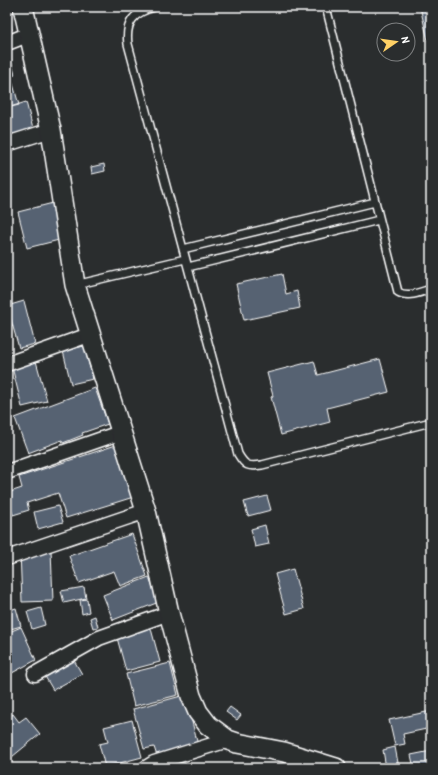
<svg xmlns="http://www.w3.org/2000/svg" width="438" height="775" font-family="'Patrick Hand',sans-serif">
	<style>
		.building { fill: #566272; stroke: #fff }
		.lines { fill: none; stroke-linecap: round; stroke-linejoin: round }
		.service-casing { stroke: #fff; stroke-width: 10 }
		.minor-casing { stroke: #fff; stroke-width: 17 }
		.secondary-casing { stroke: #fff; stroke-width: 22 }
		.service { stroke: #2a2d2e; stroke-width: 7 }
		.minor { stroke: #2a2d2e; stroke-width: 14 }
		.secondary { stroke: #2a2d2e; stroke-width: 19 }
	</style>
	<rect width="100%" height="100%" fill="#2a2d2e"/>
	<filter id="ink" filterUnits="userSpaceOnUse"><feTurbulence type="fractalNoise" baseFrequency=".025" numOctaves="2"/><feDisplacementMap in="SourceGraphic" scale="8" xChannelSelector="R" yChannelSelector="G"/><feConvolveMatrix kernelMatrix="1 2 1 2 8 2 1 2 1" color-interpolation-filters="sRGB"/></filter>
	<g filter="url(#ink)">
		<!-- building -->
		<path class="building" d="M420,7H431V53Z
			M7,11L12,30L7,31Z
			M7,49H8L15,75L7,77Z
			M11,77L19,105L7,108V78Z
			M26,102L33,129L7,136V108Z
			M104,164L105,171L92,174L91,167Z
			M53,203L63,239L27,248L18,212Z
			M282,274L286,294L297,291L300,308L244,320L236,284Z
			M24,301L35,344L19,348L7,306Z
			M84,346L93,379L71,384L63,351Z
			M380,359L389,392L327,408L330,422L281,435L271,397L273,396L267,373L314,361L318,375Z
			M36,361L47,401L22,407L12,367Z
			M95,388L108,424L82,433L83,435L63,443L62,440L28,453L15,418Z
			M116,445L140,495L66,518L58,493L27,503L29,510L13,515L7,497V493L22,488L19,477Z
			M267,496L271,510L248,516L244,502Z
			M58,506L63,522L38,529L34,512Z
			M265,525L269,544L255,547L251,529Z
			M132,534L147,576L120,586L114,571L79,583L69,556Z
			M51,550L53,601L22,602L20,551Z
			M293,569L304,609L286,614L275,574Z
			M149,577L159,602L113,620L103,595Z
			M84,587L86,598L64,603L61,591Z
			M87,599L89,612L82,614L80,600Z
			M16,608L21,626L7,630V611Z
			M41,608L45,625L32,629L27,612Z
			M95,616L98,627L93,628L90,618Z
			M150,625L160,662L126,671L116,634Z
			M21,627L36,660L12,673L7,662V633Z
			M72,657L82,674L53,690L43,673Z
			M170,663L178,695L134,706L126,674Z
			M185,695L198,745L157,756L154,747L144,749L133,709Z
			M230,707L241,715L237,720L226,712Z
			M431,711V728L403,734L405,744L395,746L389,720Z
			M13,714L19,722L26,717L40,734L7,761V719Z
			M132,720L142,757L105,767L99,744L108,742L104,727Z
			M395,747L399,768H386L383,750Z
			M431,751V768H414L411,755Z"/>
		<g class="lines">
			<!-- service casing -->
			<g class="service-casing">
				<path id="service" d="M155,7C134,12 125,22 128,44L238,454C245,466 248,467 262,465L431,422
					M326,7L398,292C408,298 420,292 431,289
					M183,249L375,202
					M188,267L379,220
					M75,285L185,259"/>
			</g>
			<!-- minor casing -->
			<g class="minor-casing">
				<path id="minor" d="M7,43L30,34
					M7,144L51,130
					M7,364L89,335
					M7,472L122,432
					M7,558L146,511
					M35,674L99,638L169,613
					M146,768L154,763L228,740"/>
			</g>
			<!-- secondary casing -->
			<g class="secondary-casing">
				<path id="secondary" d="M23,7L51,130L75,285L146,511L169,613L191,696L198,712L208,725L228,740L237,743L284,752L336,768"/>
			</g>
			<!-- service -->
			<use href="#service" class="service"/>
			<!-- minor -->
			<use href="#minor" class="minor"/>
			<!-- secondary -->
			<use href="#secondary" class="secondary"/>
		</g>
	</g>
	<!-- margin -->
	<rect width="438" height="775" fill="none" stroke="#2a2d2e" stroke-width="24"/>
	<rect x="12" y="12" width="414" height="751" fill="none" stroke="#fff" stroke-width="1.5" filter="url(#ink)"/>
	<!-- north arrow -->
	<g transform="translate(396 42) rotate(77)"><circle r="19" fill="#2a2d2e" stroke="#7f8182"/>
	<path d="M0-3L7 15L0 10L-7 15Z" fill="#ffd166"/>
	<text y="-6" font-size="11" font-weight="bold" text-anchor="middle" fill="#ffffff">N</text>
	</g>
</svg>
